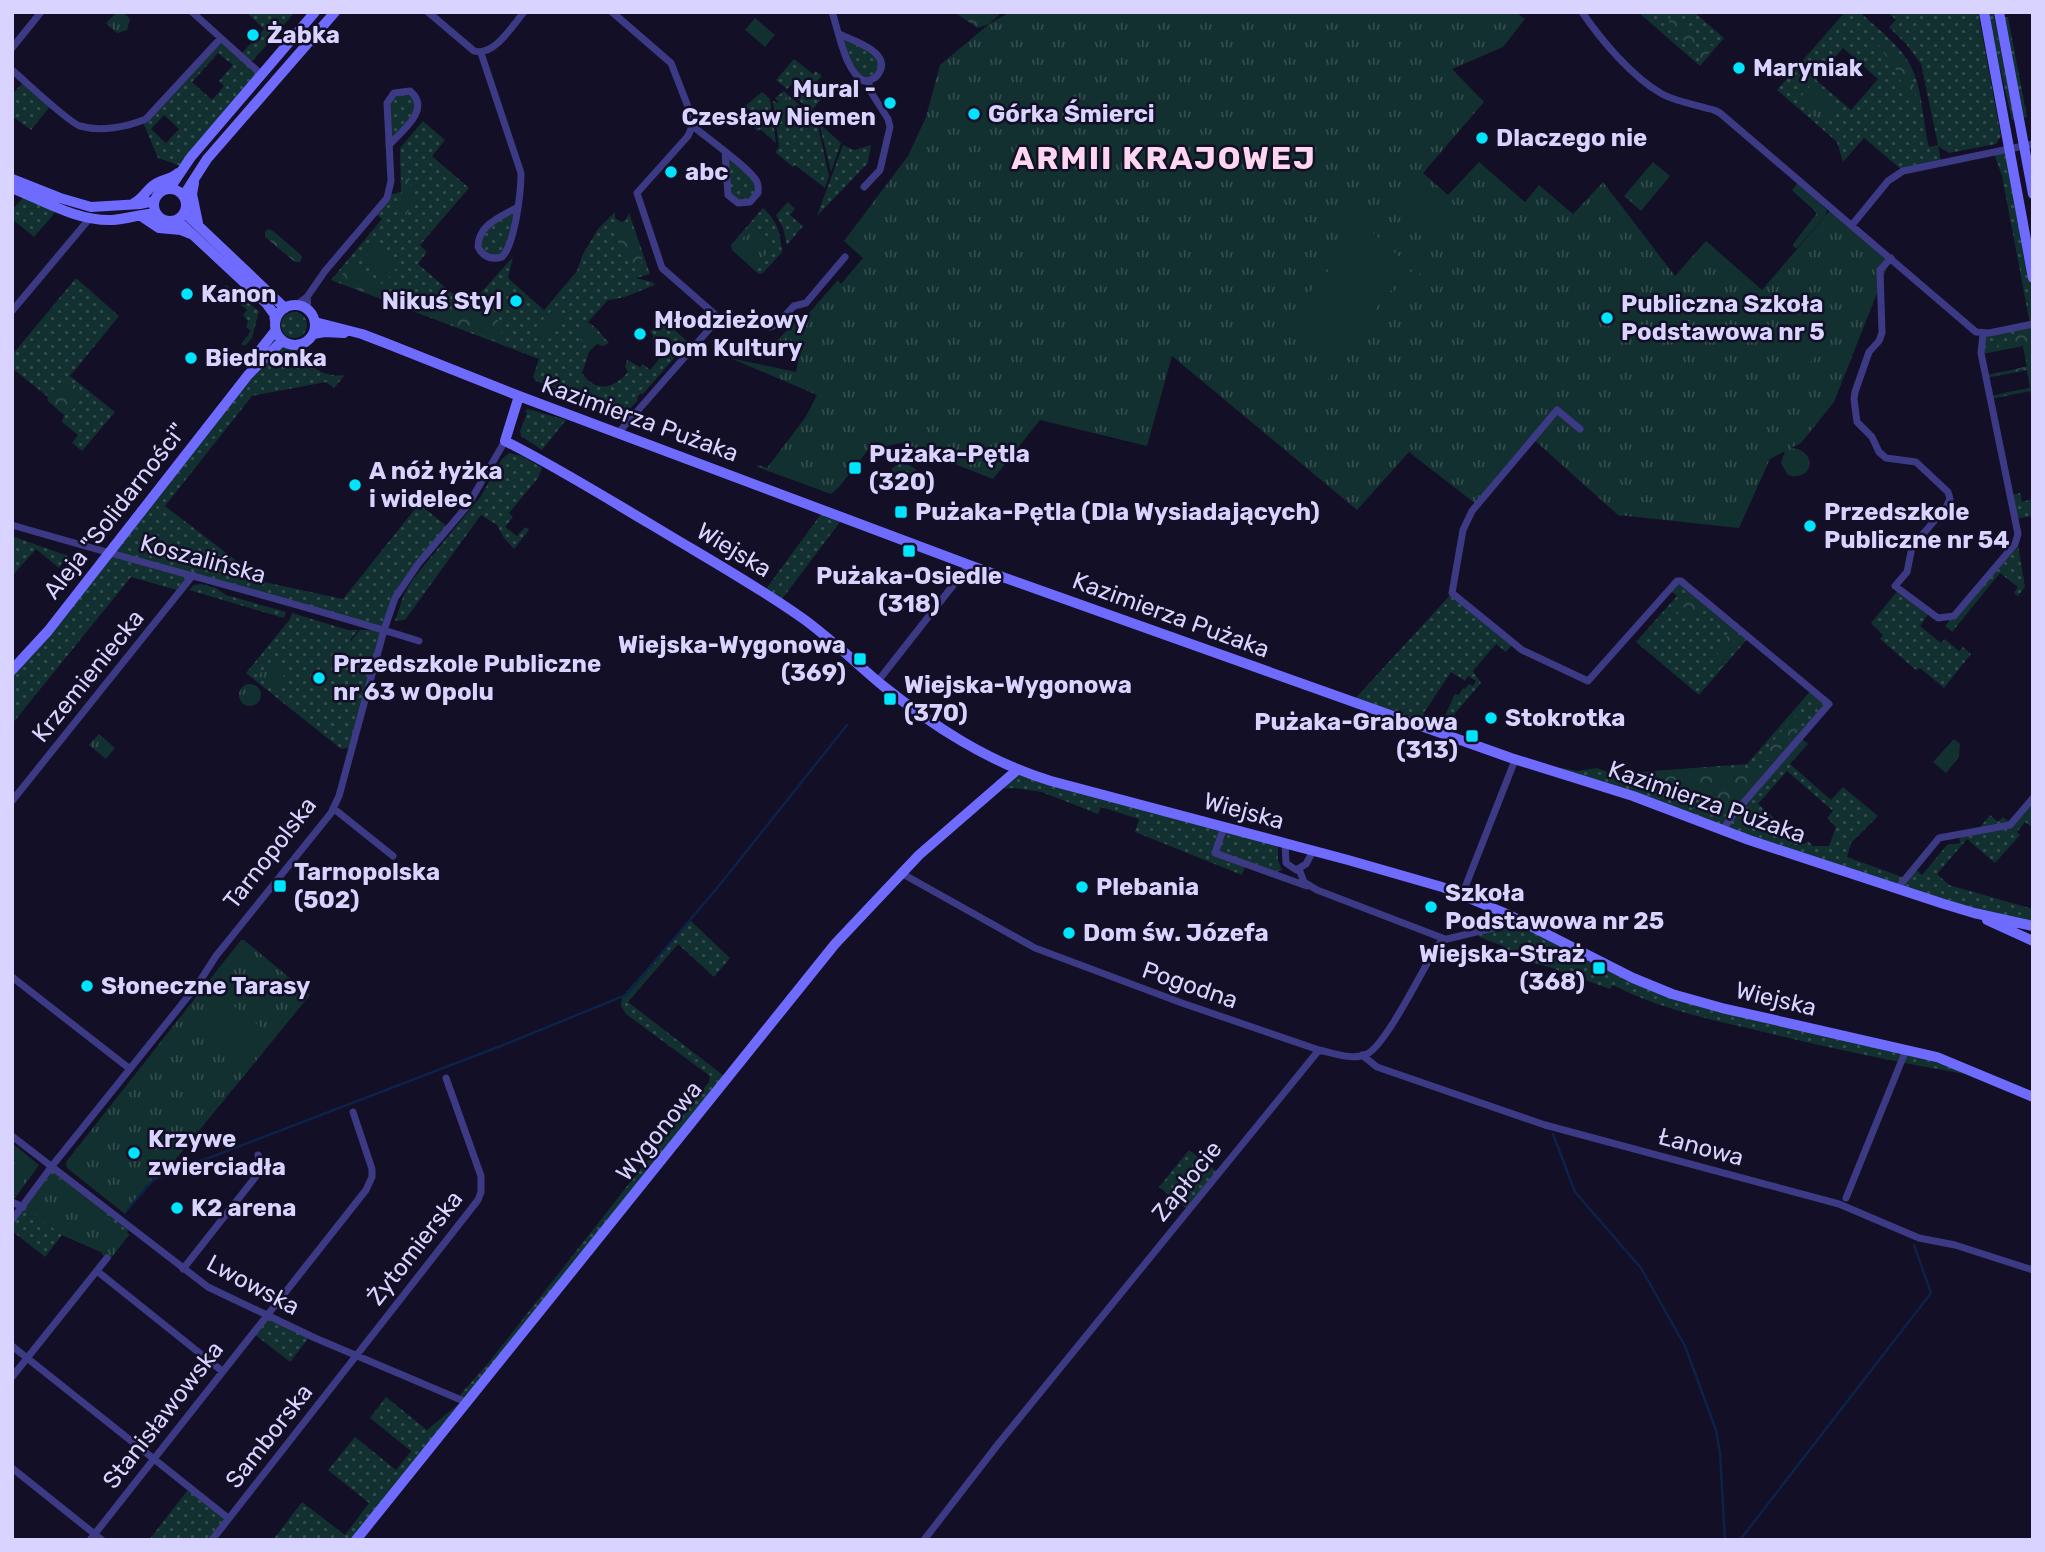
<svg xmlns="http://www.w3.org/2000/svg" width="2045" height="1552" font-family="Rubik,sans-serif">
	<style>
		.grass { fill: url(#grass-dots); fill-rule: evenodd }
		.forest { fill: url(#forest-crowns) }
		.park { fill: url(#park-tufts) }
		.pitch { fill: #12302f }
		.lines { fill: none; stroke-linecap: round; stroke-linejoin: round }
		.stream { stroke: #0c2248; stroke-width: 2.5 }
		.street { stroke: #3d3a85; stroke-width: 7 }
		.secondary { stroke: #6f6bff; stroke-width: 10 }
		.poi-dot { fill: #00e5ff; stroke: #130f26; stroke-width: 2.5 }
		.labels { text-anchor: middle; stroke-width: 5; stroke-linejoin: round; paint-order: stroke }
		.poi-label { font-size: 24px; font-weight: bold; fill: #d9d4ff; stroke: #130f26; text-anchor: start }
		.street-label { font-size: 24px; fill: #d9d4ff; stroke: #130f26 }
		.district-label { font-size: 32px; font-weight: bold; letter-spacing: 2px; fill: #ffd6f0; stroke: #130f26 }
	</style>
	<defs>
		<pattern id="grass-dots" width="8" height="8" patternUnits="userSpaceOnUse" patternTransform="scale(1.75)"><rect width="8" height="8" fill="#12302f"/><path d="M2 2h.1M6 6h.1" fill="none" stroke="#344d4e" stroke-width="1.8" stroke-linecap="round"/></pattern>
		<pattern id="forest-crowns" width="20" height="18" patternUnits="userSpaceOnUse" patternTransform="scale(1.75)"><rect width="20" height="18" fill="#12302f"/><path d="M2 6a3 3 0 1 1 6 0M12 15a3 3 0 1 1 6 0" fill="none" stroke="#344d4e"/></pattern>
		<pattern id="park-tufts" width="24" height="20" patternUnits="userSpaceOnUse" patternTransform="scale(1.75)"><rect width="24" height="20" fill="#12302f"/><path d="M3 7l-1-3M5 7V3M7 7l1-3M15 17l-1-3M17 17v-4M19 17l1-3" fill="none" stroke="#344d4e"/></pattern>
	</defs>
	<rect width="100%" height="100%" fill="#130f26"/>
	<!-- grass -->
	<path class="grass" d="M246,12H295L250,64L262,75L184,167L158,158L142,120L220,39L240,55L264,29ZM218,53L233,65L219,81L224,86L212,100L192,82ZM164,115L179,129L166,143L151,129Z
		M1638,12H1694L1724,38L1700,66Z
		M1845,12H1860C1878,30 1905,48 1914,73C1923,96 1923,124 1929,147L1938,145L1921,64L1907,45L1889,27L1896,20L1888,12H1978L2001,136L1996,144L1949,153L1938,146L1941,161L1903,171L1864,138L1843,162L1837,142L1777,90ZM1843,48L1878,79L1851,110L1816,80Z
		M1987,12H1993L2015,120H2012Z
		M2008,17L2027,117L2023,118L2004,18Z
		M839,34L869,48L881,60L875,78H858Z
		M794,59L813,74L816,71L822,76L815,83L825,95L811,111L792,94L797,89L792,84L787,89L776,80Z
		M25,80L52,104L31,130L12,116V95Z
		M407,90L419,106L389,145V99Z
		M784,91L788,95L775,111L790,124L803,108L817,121L829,176L825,188L795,165L793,167L775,152L779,147L773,101L779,103L775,98Z
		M762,92L770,99L776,143L760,129L758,131L752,126L758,119L745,106Z
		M423,121L445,140L432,156L469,188L420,245L427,252L418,264L468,307L513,257L508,278L544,310L577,271L583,254L598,229L615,212V218L622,222L626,220L629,213L650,274L636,278L652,282L655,285C638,291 625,299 608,300L588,322L583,323L597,335L596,328L609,343L603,346L597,344L589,352L582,373C597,394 614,388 628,372L625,367L627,360L640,367L643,364L650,370L667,350L652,339L654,336L650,332L662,319L688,342L642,395L641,393L637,397L638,400L624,415L536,381L533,377L539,359L331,280L382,219L375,213L388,195L401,192L400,148Z
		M819,123L841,143L831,172Z
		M843,145L854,150L871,145L868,163L817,216Z
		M2009,148L2033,278V401L2030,391L1991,399L1990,396L2030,388L2027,370L1986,378V375L2027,367L2023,346L1982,354L1983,334L2030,324L2002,176L1993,151Z
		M725,152L757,181L755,199L732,200Z
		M26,194L59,208L34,237L12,219V210Z
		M788,202L795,209L790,215L803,226L787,245L783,228L776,215Z
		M516,208L505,254L489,258L477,243L482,232Z
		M763,208C778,222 780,232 782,252L763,273L759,274L753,269L774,245L753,226L732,250L731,245Z
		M76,278L119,316L70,376L115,412L82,451L72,443L78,435L62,422L64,415L47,400L48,397L12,368V355Z
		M226,285L259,311L252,338L245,346L241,344L251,331L246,327L248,321L243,315L247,310L224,290L213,302Z
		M281 325a13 13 0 1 1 26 0a13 13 0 1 1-26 0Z
		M277,336C285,345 294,348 305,342C301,366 325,378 345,375L334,388L326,382L252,396L165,506L264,582L343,599L419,504L449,528L396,597L353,747L341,749L246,673L290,619L292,613L348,630H358L350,640L351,641L360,630H381L189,576L180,591L131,577L12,724V667C75,593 136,519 196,442C224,407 245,367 277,336Z
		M528,409L566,420L542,450L521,436L520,431L527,413L525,411Z
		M509,453L522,456L542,468L538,478L509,513L513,517L505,527L517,536L525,527L529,530L514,549L504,538L497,525L481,515L405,620L395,621L404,594L413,579L481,496L502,459Z
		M899,464C910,463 920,469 920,480L914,489H902L892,480V468Z
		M2020,493L2022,502L2033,499V516L2015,519L2010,495Z
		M824,510L843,518L779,603L763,593Z
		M12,536L68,556L59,568L36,549L12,576Z
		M2017,539L2025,587L2018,596L2014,593L2018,587L2000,573L1952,632L1945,626Z
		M1677,581L1749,637L1699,695L1636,642L1677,596L1670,590Z
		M201,584L216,588L226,595L286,612L284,618L189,590L194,585Z
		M1899,589L1929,613L1920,626L1941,643L1945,639L1959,651L1963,647L1971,654L1944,688L1920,668L1916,670L1880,639L1883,635L1871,623Z
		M1452,593L1513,643L1506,652L1496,644L1473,671L1481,683L1451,718L1442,733L1353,701ZM1451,672L1465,681L1468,676L1476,681L1473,686L1469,684L1465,689L1463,688L1459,695L1455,694L1442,722L1423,714Z
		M1812,689L1829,704L1801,738L1808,744L1790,764L1831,800L1843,787L1878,816L1851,843L1847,857L1905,878L1914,868L1922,875L1947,845L1960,843L1959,834L1977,831L1990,815L1998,822L2003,817L2011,823L2033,798V828L2025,822L2017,832L2020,835L1995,863L1967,839L1937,874L1949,885L2033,909V926L1974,913L1558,774L1561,768L1578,771L1597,768L1619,776L1639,772L1747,764ZM1787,771L1833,811L1827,818L1836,827L1829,846H1813L1808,841L1804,844L1758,804Z
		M1015,773L1278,841V860L1282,870L1276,872L1246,864L1242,875L1135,832L1139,819L1101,807L1098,814L1042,792L1015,788L997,789Z
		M1507,914L1646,984L1967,1069L1965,1074C1896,1062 1828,1048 1760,1031C1709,1019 1659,1009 1613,985L1610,989L1552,968L1500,953L1503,946L1479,937L1478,932L1489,930Z
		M690,920L730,958L714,977L678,944L628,1002L728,1079L356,1540H273L302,1502L345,1535L369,1503L328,1470L355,1437L396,1470L411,1451L370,1418L386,1397L427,1430L462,1401L460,1395L489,1362L709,1082L710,1076L626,1014L621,1006L622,997Z
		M1189,1150L1219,1173L1188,1210L1159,1187Z
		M52,1166L131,1227L127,1232L129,1235L107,1258L101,1252L62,1235L45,1257L12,1231V1220Z
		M267,1315L310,1336L290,1362L253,1333Z
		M190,1487L228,1518L212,1540H149Z"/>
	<!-- forest -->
	<path class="forest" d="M954,12H1002L989,24L978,28Z
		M1672,12H1680L1685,23L1691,28L1697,49L1700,51L1709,45L1713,46L1712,50L1701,60L1688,51L1682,36L1677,37C1666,31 1668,22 1672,12Z
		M1881,38C1900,50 1911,71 1916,93L1915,97L1907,101L1904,98L1899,74L1876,42Z
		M409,173L413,203L406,215H399C396,205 401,201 402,192C404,186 402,180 404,174Z
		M1798,183L1827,210L1825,216L1797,248L1793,247V244L1817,213L1792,190Z
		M628,222L642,254L641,269H635C628,262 618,240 615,230L619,223Z
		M268,229L273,231L300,254L302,257L300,262H295L265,237V232Z
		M349,265L356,267L365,279L384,284L394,291L418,299L433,301L457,308L475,306L494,311L502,330L500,342L343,284L339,279Z
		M2023,331H2029L2033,342V401L2031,391L2004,395V393L2030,388L2031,378L2027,370L1994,376L1993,375L2028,366L2023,346L2000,350L1998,348L1999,345L2015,340L2018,333Z
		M67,380L79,387L82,396L71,412L65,415L48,401L49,397Z
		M1686,593L1700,605L1692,616L1688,615L1684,606L1675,614L1668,611L1681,594Z
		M1727,636L1734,639C1731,653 1728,669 1713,672L1712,669C1717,657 1719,647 1727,636Z
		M1799,714L1805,718L1801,726L1771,760H1766L1763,756L1764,752L1792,719Z
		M1727,767L1756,770L1763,777L1732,812L1636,778L1633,773Z
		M1762,810L1765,811L1799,840L1798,842L1770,829L1759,818Z"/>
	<!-- park -->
	<path class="park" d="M117,12H123L130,19L127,30L117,33L106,23Z
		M1010,12H1515L1525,19L1503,47L1452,69L1484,102L1423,173L1448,195L1479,162L1525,202L1539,185L1573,214L1603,182L1675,276L1706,241L1762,290L1832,208L1891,258L1834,402L1801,443L1791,448C1819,450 1813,483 1788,475L1781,463L1785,451L1770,459L1739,528L1618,515L1533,439L1477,505L1409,452L1357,510L1172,356L1147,446L1040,420L993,479L901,443L868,450L839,487L831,494L757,467L758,465L767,468L805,418L817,395L730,358L796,372L800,352L776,342L797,319L801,322L838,280L841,284L863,258L844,241L908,156L926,117L940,65L989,24Z
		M1811,85L1835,108L1822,123L1797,101Z
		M788,95L803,108L789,124L774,111Z
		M1653,162L1670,176L1641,211L1624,196Z
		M753,226L774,245L753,269L732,250Z
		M588,322L596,328C598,337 595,341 587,346L576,336L577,329L583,323Z
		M271,661L286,673L274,689L258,676Z
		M239 695a11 11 0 1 1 22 0a11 11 0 1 1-22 0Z
		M99,734L115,748L106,759L89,745Z
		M1954,739L1960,744L1959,757L1946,773L1933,762Z
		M241,940H244L310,995L162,1176L146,1186L125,1214L67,1168L66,1162Z
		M12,1143L39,1165L15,1198L12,1197Z
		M51,1178L59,1179L129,1235L108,1262L101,1252L62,1235L27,1209Z"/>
	<!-- pitch -->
	<path class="pitch" d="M755,18L775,35L765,47L745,30Z
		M1418,179L1461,217L1434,247L1392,210Z
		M1362,199L1377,212L1352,239L1338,226Z
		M1366,227L1411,267L1331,360L1286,320Z
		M374,245L398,266L386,281L362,261Z
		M1423,258L1429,263L1322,386L1316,382Z
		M1798,308L1832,338L1803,370L1770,341Z
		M553,309L566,321L545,343L532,331Z
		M226,1000L270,1034L249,1062L205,1027Z"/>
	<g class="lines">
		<!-- stream -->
		<path class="stream" d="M1553,1134L1575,1192L1641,1268L1685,1346L1716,1430L1720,1453L1725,1540
			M128,1209L154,1179L506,1044L626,995L718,887L847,725
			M1740,1540L1931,1293L1914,1245"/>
		<!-- street -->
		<path class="street" d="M192,12L262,75
			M428,12L474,51C494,57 512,26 524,12
			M612,12L671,63L694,122L688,136L637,193L662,268L719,318L770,327L776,325L794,306L806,303L845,257
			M832,12C839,32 845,72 864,81C871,80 876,79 879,73C892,52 852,40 839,34
			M1582,12C1601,40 1632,77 1662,94C1677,102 1697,105 1714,110L1720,113L1976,332L1989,333L2033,324
			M12,48L41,12
			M481,53L521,173C521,192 515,244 502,257C491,260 483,257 478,247C478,225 500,217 516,208
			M12,70C24,80 69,123 80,126C101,132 127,127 146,119L220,39
			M694,127C707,138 751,169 757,182C759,187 758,188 758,193L750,202L738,203L728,195L725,152
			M864,187L880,170L890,127L888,119L871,92L868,81
			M1852,225L1888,181L1903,171L2033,144
			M1891,258L1880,270L1882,333L1879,341L1869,352L1855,392L1854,399L1857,422L1872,437L1879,452L1886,458L1916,462L1948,492L1950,499L1946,507L1912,547L1907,572L1895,586L1938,618L1954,616L2015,544L2018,534L1981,353L1983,334
			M307,297L308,310
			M296,305L307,297L325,271L387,198L391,181L387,103L394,93L410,91C432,109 402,131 389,145
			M12,311L90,218
			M1580,429L1557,410L1472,511L1463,530L1452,593L1522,650L1588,681L1677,581H1681L1829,704L1732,816L1723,830
			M619,432L719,318
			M12,525C148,565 284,599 419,641
			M878,681L969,565
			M12,801L193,575
			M333,808L393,856
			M1224,827L1215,853L1307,886
			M1285,843L1286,863L1296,870L1306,864L1313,851
			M1299,869L1304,882L1317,890L1445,939
			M901,873L1035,948L1182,1003L1319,1050
			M1897,889L1939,838L2010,825L2033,798
			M1462,895L1515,760
			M12,977L130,1069
			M1362,1055L1377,1067L1545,1125L1839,1204L1919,1238L1955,1245L2033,1270
			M12,1136L208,1287L315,1338L466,1402
			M1846,1198L1906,1050
			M12,1202L23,1207
			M12,1220L52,1166L198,984L216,956L331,813L339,796L384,630L395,598L418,564L468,505L505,441
			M183,1269L261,1170L258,1155
			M97,1271L222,1371
			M12,1346L228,1518
			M12,1377L107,1258
			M12,1468L102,1540
			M90,1540L366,1190L372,1177V1169L353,1112
			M212,1540L478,1200L481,1192V1176L446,1078
			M924,1540L999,1443L1319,1050C1334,1053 1353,1061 1367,1054C1386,1045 1424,967 1437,946L1443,940L1497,927L1507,914"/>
		<!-- secondary -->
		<path class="secondary" d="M1984,12L2033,278
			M1999,12L2033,194
			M12,179L60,198L91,207L141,204L154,201
			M194,183L192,194L198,223
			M12,188C44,201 77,221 112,220C127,219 141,214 156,213
			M170,188L191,157L315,12
			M154 205a16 16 0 1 1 32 0a16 16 0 1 1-32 0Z
			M184,195L207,159L335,12
			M134,203C144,198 147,188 157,183C164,179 171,179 178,173
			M185,213L285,308
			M141,216L159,228L181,230L191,234
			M177,220L266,303L274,314L275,321
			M275 325a20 20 0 1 1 40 0a20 20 0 1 1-40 0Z
			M315,322L362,334L388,344L519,396L969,565L1511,758L1633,796L1749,840L1944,904L1974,913L2033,926
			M313,334L325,332L344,333
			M252,365L260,350L275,331
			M519,396L505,441C555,466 603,496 652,525C703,556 756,585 805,620C832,640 856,663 882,685C933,726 988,762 1051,781L1348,860L1442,887L1507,914L1633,978L1672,994L1722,1008L1937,1057L2033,1097
			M12,670L48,631L248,375L282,341
			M1987,920L2033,941
			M356,1540L835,944L919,855L1017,770"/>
	</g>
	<!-- markers -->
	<g class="poi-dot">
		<circle cx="253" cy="35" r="7"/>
		<circle cx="1739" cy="68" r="7"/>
		<circle cx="890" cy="103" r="7"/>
		<circle cx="974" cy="114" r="7"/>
		<circle cx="1482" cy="138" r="7"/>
		<circle cx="671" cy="172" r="7"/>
		<circle cx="187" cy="294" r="7"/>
		<circle cx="516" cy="301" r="7"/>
		<circle cx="1607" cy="318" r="7"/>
		<circle cx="640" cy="334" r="7"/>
		<circle cx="191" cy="358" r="7"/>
		<rect x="848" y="461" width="14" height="14" rx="3.5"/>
		<circle cx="355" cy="485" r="7"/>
		<rect x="894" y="505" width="14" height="14" rx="3.5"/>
		<circle cx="1810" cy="526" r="7"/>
		<rect x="902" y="544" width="14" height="14" rx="3.5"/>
		<rect x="853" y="652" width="14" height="14" rx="3.5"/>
		<circle cx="319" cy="678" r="7"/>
		<rect x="883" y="692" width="14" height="14" rx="3.5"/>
		<circle cx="1491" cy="718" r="7"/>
		<rect x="1465" y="729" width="14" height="14" rx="3.5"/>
		<rect x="273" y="879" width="14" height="14" rx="3.5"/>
		<circle cx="1082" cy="887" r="7"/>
		<circle cx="1431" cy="907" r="7"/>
		<circle cx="1069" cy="933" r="7"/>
		<rect x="1592" y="961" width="14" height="14" rx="3.5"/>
		<circle cx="87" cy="986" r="7"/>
		<circle cx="134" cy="1153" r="7"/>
		<circle cx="177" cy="1208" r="7"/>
	</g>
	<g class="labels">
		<!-- poi labels -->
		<g class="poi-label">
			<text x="267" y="43">Żabka</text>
			<text x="1753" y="76">Maryniak</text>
			<text x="876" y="97" text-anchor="end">Mural -<tspan x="876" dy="28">Czesław Niemen</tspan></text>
			<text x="988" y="122">Górka Śmierci</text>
			<text x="1496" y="146">Dlaczego nie</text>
			<text x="685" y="180">abc</text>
			<text x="201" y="302">Kanon</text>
			<text x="502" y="309" text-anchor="end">Nikuś Styl</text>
			<text x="1621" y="312">Publiczna Szkoła<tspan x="1621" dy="28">Podstawowa nr 5</tspan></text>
			<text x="654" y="328">Młodzieżowy<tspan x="654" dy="28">Dom Kultury</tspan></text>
			<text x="205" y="366">Biedronka</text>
			<text x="869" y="462">Pużaka-Pętla<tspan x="869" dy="28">(320)</tspan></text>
			<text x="369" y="479">A nóż łyżka<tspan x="369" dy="28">i widelec</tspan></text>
			<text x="915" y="520">Pużaka-Pętla (Dla Wysiadających)</text>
			<text x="1824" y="520">Przedszkole<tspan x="1824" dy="28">Publiczne nr 54</tspan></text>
			<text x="909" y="584" text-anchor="middle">Pużaka-Osiedle<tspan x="909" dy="28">(318)</tspan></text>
			<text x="846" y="653" text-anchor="end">Wiejska-Wygonowa<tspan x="846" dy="28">(369)</tspan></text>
			<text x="333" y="672">Przedszkole Publiczne<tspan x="333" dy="28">nr 63 w Opolu</tspan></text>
			<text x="904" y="693">Wiejska-Wygonowa<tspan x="904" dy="28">(370)</tspan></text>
			<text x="1505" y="726">Stokrotka</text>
			<text x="1458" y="730" text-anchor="end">Pużaka-Grabowa<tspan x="1458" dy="28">(313)</tspan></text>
			<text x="294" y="880">Tarnopolska<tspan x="294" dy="28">(502)</tspan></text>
			<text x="1096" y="895">Plebania</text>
			<text x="1445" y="901">Szkoła<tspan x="1445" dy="28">Podstawowa nr 25</tspan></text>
			<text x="1083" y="941">Dom św. Józefa</text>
			<text x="1585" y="962" text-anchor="end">Wiejska-Straż<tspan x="1585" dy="28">(368)</tspan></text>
			<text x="101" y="994">Słoneczne Tarasy</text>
			<text x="148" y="1147">Krzywe<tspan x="148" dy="28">zwierciadła</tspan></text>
			<text x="191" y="1216">K2 arena</text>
		</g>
		<!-- street labels -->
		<g class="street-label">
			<text transform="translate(640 419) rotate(20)" y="8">Kazimierza Pużaka</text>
			<text transform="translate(115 511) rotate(-52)" y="8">Aleja "Solidarności"</text>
			<text transform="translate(734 550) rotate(31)" y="8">Wiejska</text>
			<text transform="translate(203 559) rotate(15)" y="8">Koszalińska</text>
			<text transform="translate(1171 615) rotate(20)" y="8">Kazimierza Pużaka</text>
			<text transform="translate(88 676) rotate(-51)" y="8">Krzemieniecka</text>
			<text transform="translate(1707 802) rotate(19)" y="8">Kazimierza Pużaka</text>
			<text transform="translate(1244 811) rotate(15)" y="8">Wiejska</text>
			<text transform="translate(270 853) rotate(-52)" y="8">Tarnopolska</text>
			<text transform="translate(1190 985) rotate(19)" y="8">Pogodna</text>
			<text transform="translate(1776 999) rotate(13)" y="8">Wiejska</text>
			<text transform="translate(659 1131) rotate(-51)" y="8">Wygonowa</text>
			<text transform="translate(1701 1147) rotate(15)" y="8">Łanowa</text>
			<text transform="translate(1187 1181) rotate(-51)" y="8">Zapłocie</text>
			<text transform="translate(415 1248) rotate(-52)" y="8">Żytomierska</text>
			<text transform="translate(253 1285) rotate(28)" y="8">Lwowska</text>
			<text transform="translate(163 1415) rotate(-52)" y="8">Stanisławowska</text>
			<text transform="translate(269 1436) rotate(-52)" y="8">Samborska</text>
		</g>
		<!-- district labels -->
		<g class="district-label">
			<text x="1164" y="169">ARMII KRAJOWEJ</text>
		</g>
	</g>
	<!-- border -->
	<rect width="2045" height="1552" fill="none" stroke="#d9d4ff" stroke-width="28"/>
</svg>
